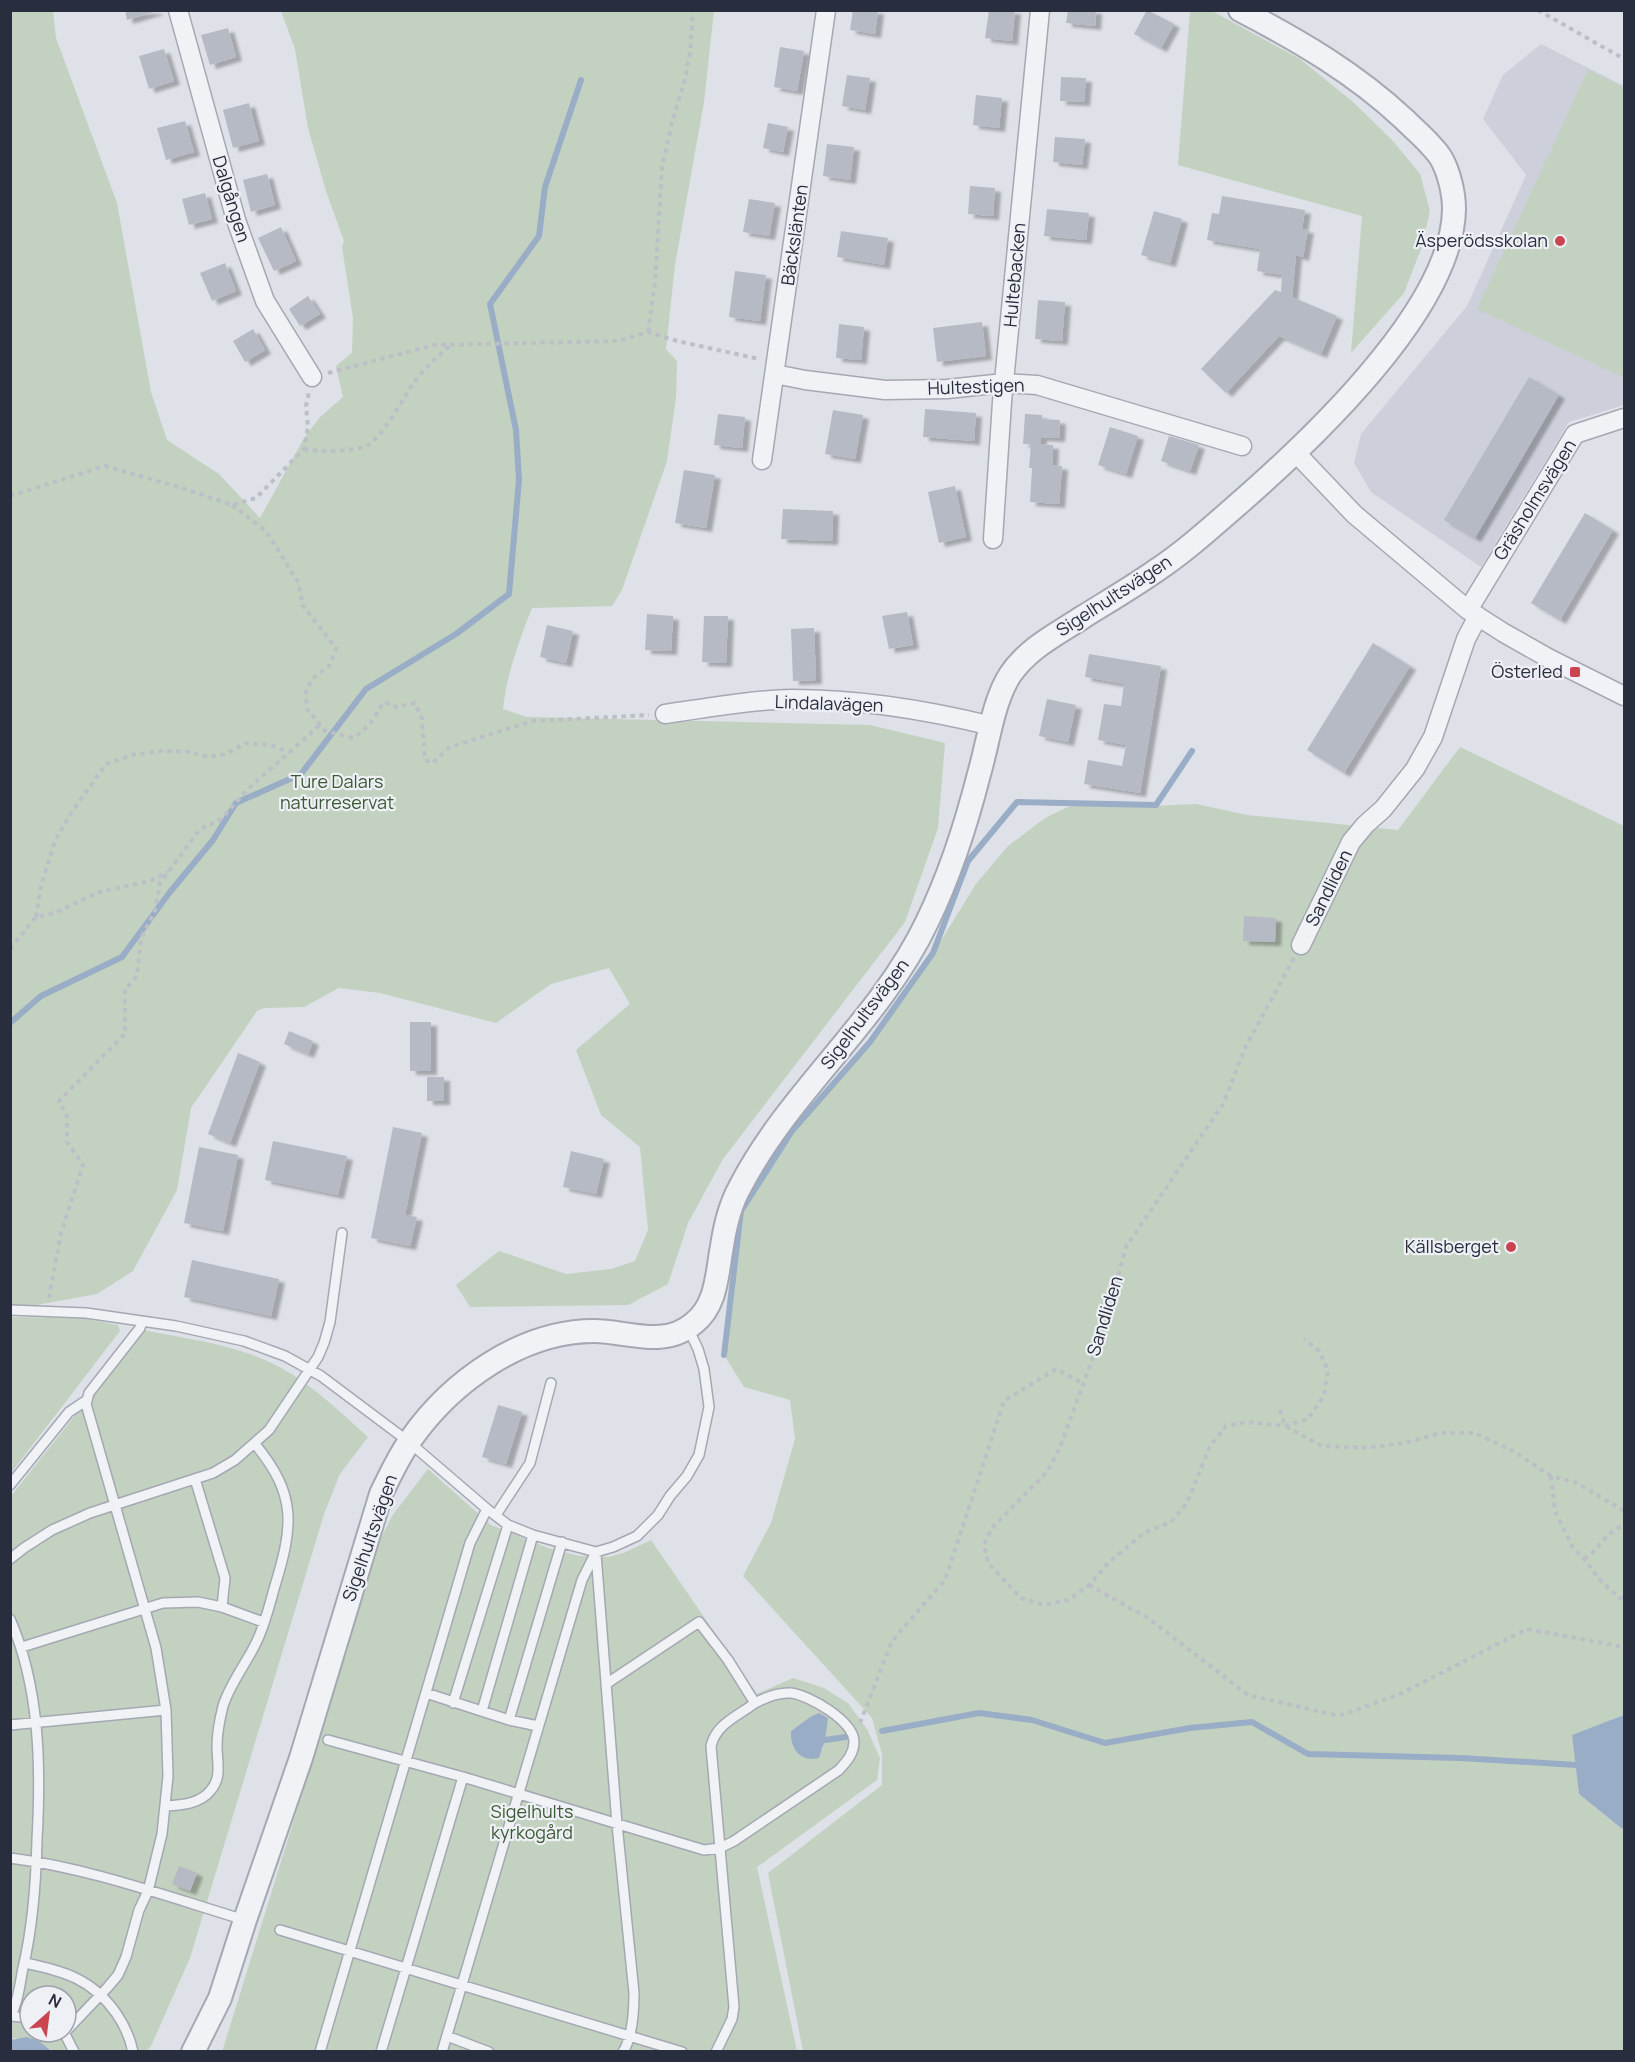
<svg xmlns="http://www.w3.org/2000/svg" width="1635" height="2062" font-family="Manrope,sans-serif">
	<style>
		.built { fill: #cdd0da }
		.green { fill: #c3d1c0; fill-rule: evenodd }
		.water { fill: #9aadc7 }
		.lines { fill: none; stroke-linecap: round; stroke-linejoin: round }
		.stream { stroke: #9aadc7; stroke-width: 6 }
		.building { fill: #b6bac4; filter: url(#shadow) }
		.service-casing { stroke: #a4a8b2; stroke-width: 12 }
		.minor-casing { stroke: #a4a8b2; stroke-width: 21 }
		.tertiary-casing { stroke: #a4a8b2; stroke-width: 26 }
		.path { stroke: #bdbfc6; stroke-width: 4; stroke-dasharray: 4.5 4.5; stroke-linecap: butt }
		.service { stroke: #f1f2f6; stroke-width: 9 }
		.minor { stroke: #f1f2f6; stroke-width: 18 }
		.tertiary { stroke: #f1f2f6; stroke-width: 22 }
		.poi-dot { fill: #cb4550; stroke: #eef0f5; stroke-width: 2 }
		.labels { text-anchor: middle; stroke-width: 4.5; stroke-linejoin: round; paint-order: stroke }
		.street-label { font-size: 18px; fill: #282e3e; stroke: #eef0f5 }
		.poi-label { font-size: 18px; fill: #282e3e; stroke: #eef0f5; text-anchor: end }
		.park-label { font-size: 18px; fill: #3a5a35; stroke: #eef0f5 }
	</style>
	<defs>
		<filter id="shadow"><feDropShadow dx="6" dy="4" stdDeviation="1.5" flood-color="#0004"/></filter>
	</defs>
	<rect width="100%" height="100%" fill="#dee1e8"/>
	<!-- built -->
	<path class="built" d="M1541,44L1624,86V405L1569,422L1481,567L1371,492L1354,463L1361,434L1467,306L1526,175L1483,119L1503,75Z"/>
	<!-- green -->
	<path class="green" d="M10,11H53L56,38L117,203L151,392L167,440L219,474L260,518L304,438L320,417L343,397L336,366L352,353L353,318L342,247L344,241L326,191L308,128L295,49L281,11H714L704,102L675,265L666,349L677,361L676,398L667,461L622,590L612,606L532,608C519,641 507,673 503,709L527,717L870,725L945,743L938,828L905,922L723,1159L688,1223L668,1284L628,1305L470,1307L456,1285L499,1251L566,1274L611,1269L635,1261L648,1230L640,1147L601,1115L576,1050L630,1004L609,968L551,984L496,1023L380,993L339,988L304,1007L264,1008L257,1011L191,1108L177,1190L133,1271L97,1294L20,1308L11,1306Z
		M1190,11H1212L1300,59L1353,102L1393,141L1420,174L1430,211L1421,249L1404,293L1351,353L1362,216L1178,165Z
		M1588,70L1624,87V373L1623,377L1477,309Z
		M1460,747L1624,826V1715L1573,1736L1579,1794L1621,1828L1624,1829V2051H803L768,1873L882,1785V1754L872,1718L743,1576L771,1523L795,1439L790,1400L744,1387L724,1355L735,1235L744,1197L773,1150L857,1060L942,939L976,884L1008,846L1045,818L1076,803L1132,807L1196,804L1247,815L1398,830Z
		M11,1317L81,1318L118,1325L120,1331L11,1473Z
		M143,1330C189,1339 240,1345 281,1368C313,1385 341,1413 368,1437L340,1474L324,1514L190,1958L151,2046L147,2051H52L48,2047L15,2038L11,2040V1496ZM30,1996H66V2032H30Z
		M428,1469L491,1525L548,1548L579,1556L609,1557L626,1552L651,1540L757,1694L793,1678L824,1688L848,1703L867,1729L880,1758L877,1780L757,1867L797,2051L222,2052L382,1536L392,1516ZM810,1717L826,1731L822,1751L791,1731Z"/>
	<!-- water -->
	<path class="water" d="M819,1713L828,1718L825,1740L819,1758C800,1763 790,1748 791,1731L810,1717Z
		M1624,1715V1829L1621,1828L1579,1794L1572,1735Z
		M26,2037L37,2040L52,2051H11V2040Z"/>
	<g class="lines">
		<!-- stream -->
		<path class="stream" d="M10,1023L41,996L122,957L170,892L213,840L236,803L301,774L366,689L456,634L509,594L519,480L516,430L490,304L539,236L545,187L581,80
			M724,1355L741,1211L792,1131L870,1042L933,953L968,861L1017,802L1156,805L1192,751
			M882,1731L979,1713L1032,1720L1105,1743L1190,1728L1252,1722L1308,1754L1460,1758L1576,1765
			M825,1740L846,1737"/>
	</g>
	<!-- building -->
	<path class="building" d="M125,10H157V11L127,20Z
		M853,10H878L875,34L850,30Z
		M989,10H1015L1012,41L985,38Z
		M1068,10H1096L1095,26L1066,23Z
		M1147,10L1174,24L1161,48L1134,34Z
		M228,28L236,57L210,65L201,35Z
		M780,47L804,51L797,91L774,87Z
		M164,49L174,81L149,89L139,56Z
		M847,75L870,78L865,110L842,106Z
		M1061,77L1086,78L1084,102L1060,101Z
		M976,95L1002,98L999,128L973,125Z
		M249,103L259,141L233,148L223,110Z
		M185,121L194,152L166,160L157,128Z
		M768,123L788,127L783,152L763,148Z
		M1055,137L1085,139L1082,165L1053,162Z
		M827,144L854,147L850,180L823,176Z
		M267,174L275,205L251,212L243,180Z
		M970,186L995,188L993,216L968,214Z
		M205,193L212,219L189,225L182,199Z
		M1222,196L1305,210L1302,229H1308L1303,257L1296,255L1292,297L1337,316L1321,354L1279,336L1226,393L1201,369L1275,290L1281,292L1282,275L1257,271L1260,249L1207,240L1212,213L1219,214Z
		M749,199L775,203L769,236L743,232Z
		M1047,209L1089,213L1086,240L1044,236Z
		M1154,211L1182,219L1170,263L1141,255Z
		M281,227L296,261L274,271L258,238Z
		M841,231L888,238L884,265L837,257Z
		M225,263L236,291L212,301L200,273Z
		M735,271L766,275L760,321L729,317Z
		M308,296L320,314L300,326L289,309Z
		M1038,300L1065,302L1062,341L1035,339Z
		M982,322L986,356L937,362L933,328Z
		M839,324L864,327L861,360L836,358Z
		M253,329L265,350L245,362L233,341Z
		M1529,377L1559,395L1475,538L1444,520Z
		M925,409L976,413L974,441L923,437Z
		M833,410L863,415L855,459L825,454Z
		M718,414L745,417L742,448L714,445Z
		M1025,414L1042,415V419L1060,420L1059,438L1041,437L1040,444L1053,445L1052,465L1062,466L1059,504L1030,502L1032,468H1029L1031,444H1023Z
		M1110,427L1138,436L1126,474L1098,465Z
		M1169,436L1199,445L1190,471L1161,461Z
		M684,470L715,475L706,528L675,523Z
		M955,486L966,537L939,543L928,492Z
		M783,509L833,511L832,541L781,539Z
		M1585,513L1613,530L1560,620L1531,603Z
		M907,612L913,645L889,649L882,616Z
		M647,614L673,616L671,651L645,650Z
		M704,616H728L726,663L702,662Z
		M547,625L573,631L566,663L540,657Z
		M814,628L816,680L793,681L791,629Z
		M1373,643L1410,666L1344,773L1307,750Z
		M1089,654L1161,666L1140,793L1084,784L1088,760L1122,766L1126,745L1098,740L1104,704L1121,706L1124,684L1085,677Z
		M1047,699L1076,705L1068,742L1039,736Z
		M1244,916L1276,918L1275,942L1243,941Z
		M410,1022H431V1071H410Z
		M289,1031L313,1041L308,1054L284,1044Z
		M238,1053L260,1062L230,1143L208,1134Z
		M427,1077H444V1101H427Z
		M393,1127L422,1133L405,1215L417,1217L410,1246L371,1238Z
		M273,1141L347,1156L338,1195L265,1180Z
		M199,1147L238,1155L223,1231L184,1223Z
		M571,1151L604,1159L596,1194L563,1187Z
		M192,1260L279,1279L271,1316L184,1297Z
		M498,1405L522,1412L506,1464L482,1457Z
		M179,1866L197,1873L190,1891L172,1884Z"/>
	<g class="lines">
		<!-- service casing -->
		<g class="service-casing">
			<path id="service" d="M10,1310L86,1313L176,1326L244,1341L285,1356L321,1376L409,1442L487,1509
				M195,1479L225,1578L222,1607
				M10,1485L69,1412L87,1400
				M496,1515L530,1463L551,1383
				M596,1554L617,1824L634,1993C634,2011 633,2036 623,2052
				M10,1559L24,1548L52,1530L90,1513L213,1473L235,1460L269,1430L318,1357L324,1343L330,1322L342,1233
				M10,1619C40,1687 41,1767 37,1840C36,1883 33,1926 23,1968C20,1983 18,2004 10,2016
				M22,1647L163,1603L198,1602L222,1607L263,1622
				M426,1693L509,1720L538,1726
				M453,1703L508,1525
				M482,1711L533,1535
				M509,1720L562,1542
				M10,1725L166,1710
				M328,1740L463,1777L381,2052
				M463,1777L704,1850L720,1848L734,1841L839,1770C846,1762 854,1754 854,1742C854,1721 809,1695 791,1693C778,1692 766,1697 755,1703L728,1660L699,1622L606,1684
				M165,1806C182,1805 200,1804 211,1790C222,1777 217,1762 217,1746C217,1733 220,1718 223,1706C230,1684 245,1665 255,1645C264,1628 269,1607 274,1589C293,1527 298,1496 255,1444
				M10,1858C90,1868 168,1897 245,1920
				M280,1930L682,2052
				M25,1963C64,1971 92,1979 116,2013C125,2026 130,2037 133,2052
				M12,2016L30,2018
				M66,2031L107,1988L118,1975L126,1957L139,1910L148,1891L162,1834L168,1776L166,1710L156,1648L86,1404L89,1393L140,1328L142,1321
				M62,2032L66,2036L74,2052
				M447,2036L489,2052
				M320,2052L470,1543L487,1509L508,1525L533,1535L596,1552L613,1547L637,1536L658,1515L670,1496L687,1476L699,1455L709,1407L704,1369L698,1349L688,1328
				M442,2052L582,1580L596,1552
				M716,2052L732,2019L734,2007L711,1746C716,1724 738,1716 755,1703"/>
		</g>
		<!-- minor casing -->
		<g class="minor-casing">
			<path id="minor" d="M178,10L236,220L265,301L312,377
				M775,374L805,380L885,390L947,389L1004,383L1037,385L1242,446
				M1296,453L1354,514L1468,610L1504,633L1550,659L1624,696
				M762,460L826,10
				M993,539L1002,402L1040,10
				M1468,610L1575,434L1624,418
				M665,714C707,708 750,700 792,699C859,699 927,710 992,726
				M1301,945L1351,842L1365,825L1383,809L1415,769L1433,737L1466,639L1478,616"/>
		</g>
		<!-- tertiary casing -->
		<g class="tertiary-casing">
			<path id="tertiary" d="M193,2052L220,1998L245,1920L301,1758L381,1494C390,1475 399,1456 411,1439C451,1382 521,1331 594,1331C628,1331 664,1349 694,1323C717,1305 717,1273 722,1246C725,1226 730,1205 740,1187C790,1090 880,1021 927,922C950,875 966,825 979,774C988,744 993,701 1010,675C1028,648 1057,634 1083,617C1107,602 1131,588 1154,572C1180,555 1204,534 1228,513C1301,450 1453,311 1454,209C1454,193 1449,172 1441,158C1432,144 1417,132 1405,120C1356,74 1300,41 1240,10"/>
		</g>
		<!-- path -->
		<path class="path" d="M1538,10L1624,59
			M648,332L655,282L662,168L672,122L684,83L690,53L693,10
			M328,373L434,345L618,341L648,332L677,341L759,359
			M304,449C318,452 356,452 368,445C385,434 403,398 415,381C426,367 438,356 451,345
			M10,496L105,466L182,488L232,505L256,498L304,449L308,427L306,406L309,392
			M232,505L266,531L298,582L303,606L336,648L330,665L312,679L306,691L307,709L325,731L354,738L370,724L384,702L396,707L415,703L422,719L425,760L432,763L450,747L533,721L649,715
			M36,917L41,886L55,841L71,813L106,764L132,755L161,751L191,752L207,757L226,754L246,743L270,745L289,752
			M10,949L36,917L57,912L99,892L150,881L168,872
			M1294,958L1246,1046L1223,1104L1126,1247L1102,1333L1060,1447L1047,1472L991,1529L984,1545L988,1563L1021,1598L1044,1605L1068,1600L1089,1585L1109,1562L1144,1533L1171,1522L1187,1503L1210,1446L1226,1426L1246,1422L1285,1426L1308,1419L1324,1395L1328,1370L1319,1351L1304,1339
			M49,1298L61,1233L83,1165L67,1142V1117L59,1101L125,1034V990L137,976L141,938L155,911L160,883L200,829L220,820L248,789L320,725
			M1280,1410L1285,1426L1322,1446L1363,1448L1405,1443L1441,1433H1475L1513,1451L1551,1476L1577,1483L1624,1511
			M1551,1476L1555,1511L1573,1548L1584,1559L1600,1580L1619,1598H1624
			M1584,1559C1602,1547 1602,1535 1624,1525
			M1089,1585L1148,1618L1248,1695L1339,1716L1400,1694L1527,1629L1624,1647
			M860,1723L892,1641L945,1580L1004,1401L1056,1369L1084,1384"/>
		<!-- service -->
		<use href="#service" class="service"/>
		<!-- minor -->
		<use href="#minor" class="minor"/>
		<!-- tertiary -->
		<use href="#tertiary" class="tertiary"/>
	</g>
	<!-- markers -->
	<g class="poi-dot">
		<circle cx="1560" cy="241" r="6"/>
		<rect x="1569" y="666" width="12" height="12" rx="3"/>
		<circle cx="1511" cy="1247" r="6"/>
	</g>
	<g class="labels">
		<!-- street labels -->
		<g class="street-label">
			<text transform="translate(231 199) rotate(73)" y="6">Dalgången</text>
			<text transform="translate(795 235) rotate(-82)" y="6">Bäckslänten</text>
			<text transform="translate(1015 275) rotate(-85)" y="6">Hultebacken</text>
			<text transform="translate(976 387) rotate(-2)" y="6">Hultestigen</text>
			<text transform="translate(1535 500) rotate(-58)" y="6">Gräsholmsvägen</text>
			<text transform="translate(1114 596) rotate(-33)" y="6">Sigelhultsvägen</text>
			<text transform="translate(829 704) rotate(2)" y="6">Lindalavägen</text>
			<text transform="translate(1329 888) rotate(-64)" y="6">Sandliden</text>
			<text transform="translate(865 1014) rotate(-53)" y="6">Sigelhultsvägen</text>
			<text transform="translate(1105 1316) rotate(-73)" y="6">Sandliden</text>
			<text transform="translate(370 1538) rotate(-71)" y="6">Sigelhultsvägen</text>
		</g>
		<!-- poi labels -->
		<g class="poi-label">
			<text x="1548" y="247">Äsperödsskolan</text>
			<text x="1563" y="678">Österled</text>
			<text x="1499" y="1253">Källsberget</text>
		</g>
		<!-- park labels -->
		<g class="park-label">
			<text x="337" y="788">Ture Dalars<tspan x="337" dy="21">naturreservat</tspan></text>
			<text x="532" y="1818">Sigelhults<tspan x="532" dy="21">kyrkogård</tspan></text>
		</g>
	</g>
	<!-- border -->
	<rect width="1635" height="2062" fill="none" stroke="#282e3e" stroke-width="24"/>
	<!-- north arrow -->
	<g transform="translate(48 2014) rotate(28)"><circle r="28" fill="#eef0f5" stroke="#9fa2ac" stroke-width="1.5"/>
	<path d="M0-4.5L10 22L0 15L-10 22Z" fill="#cb4550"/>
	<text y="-9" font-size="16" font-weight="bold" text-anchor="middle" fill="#282e3e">N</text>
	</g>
</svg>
